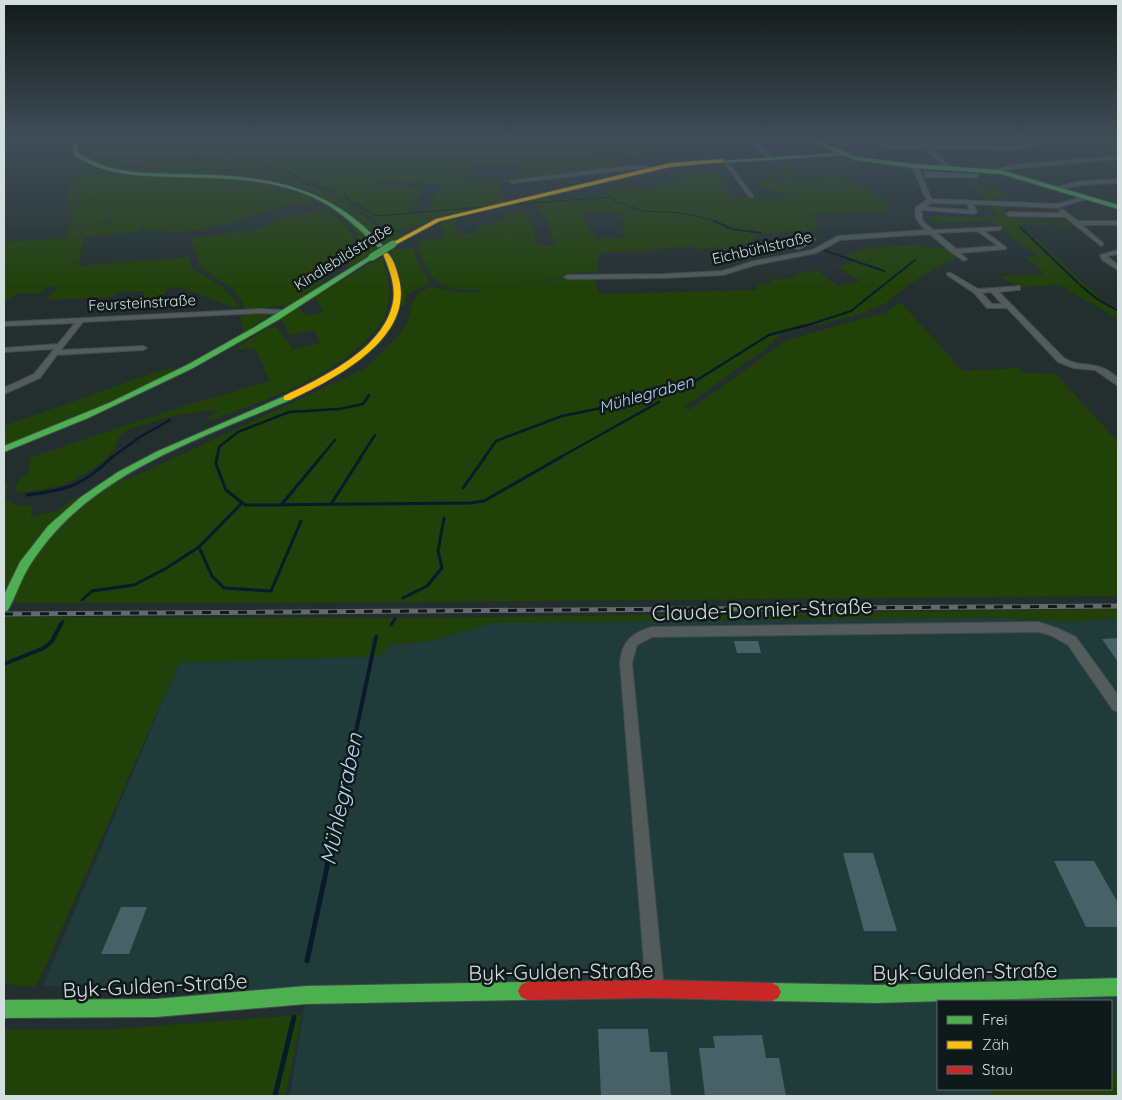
<svg xmlns="http://www.w3.org/2000/svg" width="1122" height="1100" font-family="Quicksand,sans-serif">
	<style>
		.built { fill: #203c3a }
		.green { fill: #204108; fill-rule: evenodd }
		.lines { fill: none; stroke-linecap: round; stroke-linejoin: round }
		.stream-far5 { stroke: #091b29; stroke-width: 1 }
		.stream-far4 { stroke: #091b29; stroke-width: 2 }
		.stream-far3 { stroke: #091b29; stroke-width: 2.5 }
		.stream-far2 { stroke: #091b29; stroke-width: 3 }
		.stream-far1 { stroke: #091b29; stroke-width: 4 }
		.stream { stroke: #091b29; stroke-width: 5 }
		.building { fill: #486166 }
		.street-casing { stroke: #404a4a; stroke-width: 2 }
		.fast-casing { stroke: #404a4a; stroke-width: 2 }
		.slow-casing { stroke: #404a4a; stroke-width: 2 }
		.jam-casing { stroke: #404a4a; stroke-width: 2 }
		.street { fill: #535c5b; fill-rule: evenodd }
		.fast { fill: #4caf50; fill-rule: evenodd }
		.slow { fill: #ffc107; fill-rule: evenodd }
		.jam { fill: #c62828; fill-rule: evenodd }
		.rail-casing { stroke: #636b6a; stroke-width: 5 }
		.rail { stroke: #101919; stroke-width: 3; stroke-dasharray: 9; stroke-linecap: butt }
		.fast-bridge-casing { stroke: #404a4a; stroke-width: 8; stroke-linecap: butt }
		.fast-bridge { stroke: #4caf50; stroke-width: 7 }
		.labels { text-anchor: middle; stroke-width: 5; stroke-linejoin: round; paint-order: stroke }
		.far-street-label { font-size: 15px; fill: #d2dfde; stroke: #101919 }
		.far-water-label { font-size: 16px; font-style: italic; fill: #b6d6f2; stroke: #101919 }
		.near-street-label { font-size: 21px; fill: #d2dfde; stroke: #101919 }
		.near-water-label { font-size: 22px; font-style: italic; fill: #b6d6f2; stroke: #101919 }
	</style>
	<rect width="100%" height="100%" fill="#232f2e"/>
	<!-- built -->
	<path class="built" d="M988,617L1070,622L1118,618V1073H1111V1001H938V1089H991L993,1096H290L306,995L168,985L43,986L179,663L380,656L389,645L432,641L492,623Z"/>
	<!-- green -->
	<path class="green" d="M70,139H75L71,148C76,163 91,167 105,171C188,175 287,167 355,222C364,229 370,240 378,248L351,267L348,265L358,239C357,223 314,197 299,192C293,190 286,192 280,190C274,188 269,184 262,182H259L270,185L276,191L297,192L316,202L276,208L235,222L200,230L183,232L143,230L145,222L161,216L143,221L140,231L69,238L65,236L68,228L116,223H108L114,211L105,223L69,227L73,213L68,202L107,198L68,201L67,192L70,183L69,182L79,169L67,147Z
		M82,139H90L85,146L87,154L118,166L141,170L250,172L285,178L333,195L383,230L405,234L385,245C342,195 280,174 215,173C173,173 112,181 79,152V144Z
		M94,139H647L651,150H641L647,157L632,159L626,153H594L598,159L610,158L621,169L502,182L497,184L505,201L442,216L423,223L410,230L388,229L382,226C355,202 322,184 285,176C267,172 248,170 229,169C202,168 102,174 90,147ZM517,164L521,176L471,179L469,166ZM382,182L441,185L429,210L409,213L423,188L382,184Z
		M775,172H789L800,182L820,181L817,176L844,175L886,201L889,212L813,214L820,229L759,234L747,245L741,243L728,250L718,246L701,250L691,246L636,252L599,253L597,273L580,272L578,276H568L517,286L570,277L594,278L600,294L757,290L756,285L772,284L770,280L796,278L794,274L817,270L837,286L861,281L837,267L855,261L846,256L869,247L917,245L921,248C935,248 950,243 956,258L932,270L907,286L885,304L864,313L781,334L765,349L684,407L689,410L787,340L887,312L900,302L963,371L1020,368L1024,373L1056,374L1118,442V596L423,602L4,603V483L8,482L6,500L16,505L32,506L31,517L57,511L72,499L140,474L366,368L397,338L407,322L414,299L421,291L433,287L458,292L480,293V290C438,290 428,283 418,242L445,237L440,222L453,218L459,235L479,232L477,226L494,224V221L507,219L504,215L524,211L535,231V244L543,246L554,245L551,229L536,203L519,205L518,203L547,195L552,200L608,196L607,188H655V182H678L677,173H718L734,197H756L758,199L788,198L783,192H774L771,188L762,189L755,179L779,177ZM590,211L591,213L620,212L625,227L621,229L624,238H596L580,212Z
		M967,178L1014,198H993L1016,221L1072,223L1075,225L1020,224L1103,301L1118,310V319L1060,285L1019,287L999,276L1045,274L1026,258L1038,256L991,221L933,223L927,216L999,218Z
		M323,209L344,224L354,236L353,241L341,264L317,269L325,281L291,305L246,309L234,290L201,267L190,238L254,230L279,219Z
		M84,237L79,263L82,266L189,257L191,268L223,287L239,306L234,308L186,289L170,287L160,298L141,299L146,291L117,292L113,297L45,300L59,287L48,286L40,293H17L4,303V242Z
		M393,249H414L417,261L430,281L429,283L408,294L404,307L400,306C405,287 399,269 390,251Z
		M382,259C389,277 391,293 387,312C385,319 379,325 375,331C337,376 262,402 208,421L209,416L220,411C206,406 137,424 124,432C116,438 118,444 113,451C105,461 90,471 79,477C63,488 36,490 17,493L16,484L30,469L29,458L190,404L270,381L256,351L252,348L234,350L265,329L277,327L284,340L288,341L293,350L320,343L314,330L290,335L281,319L298,307L308,316L324,312L315,297L377,260Z
		M266,312L268,315L244,333L239,313Z
		M172,368L177,371L4,449V426L153,373Z
		M1118,609V618L1070,622L988,617L492,623L432,641L389,645L380,656L179,663L36,987L4,984V617L412,618Z
		M302,1015L285,1096H4V1030H102Z
		M1111,1073H1118V1096H993L991,1089H1111Z"/>
	<g class="lines">
		<!-- stream-far5 -->
		<path class="stream-far5" d="M197,160H226L263,166L290,173L307,182L336,192
			M344,193L351,202L377,216L482,207
			M518,204L612,197L614,201L643,211L682,213L711,220
			M714,221L716,222"/>
		<!-- stream-far4 -->
		<path class="stream-far4" d="M714,221L732,229L761,233
			M1020,227L1078,283
			M823,250L884,271
			M1080,285L1097,299L1118,311
			M802,327L851,311L915,260"/>
		<!-- stream-far3 -->
		<path class="stream-far3" d="M111,458L140,437L170,420
			M217,458L219,447L238,432L289,412L339,409L363,404L369,395
			M320,458L335,440
			M360,458L375,435
			M484,458L496,441L562,416L616,405L697,380L769,335L807,325
			M559,458L659,402"/>
		<!-- stream-far2 -->
		<path class="stream-far2" d="M217,457L216,464L226,490L245,505L470,503L484,501L561,457
			M463,488L485,457
			M27,495C66,490 83,486 112,457
			M331,504L361,457
			M281,505L321,457
			M199,547L212,576L224,588L271,591L301,521
			M403,598L427,586L442,568L438,551L444,518
			M82,600L92,591L134,585L165,569L199,547L242,503
			M61,625L63,621
			M391,625L395,619"/>
		<!-- stream-far1 -->
		<path class="stream-far1" d="M4,664L44,648L52,641L61,624
			M334,835L376,637"/>
		<!-- stream -->
		<path class="stream" d="M307,961L334,834
			M275,1096L294,1017"/>
	</g>
	<!-- building -->
	<path class="building" d="M923,171L978,174V178H926Z
		M797,234H812L816,240L799,250L778,244Z
		M1118,638V662L1102,639Z
		M734,641H758L761,653H737Z
		M843,853H873L897,931H864Z
		M1054,861H1094L1118,903V927H1086Z
		M121,907H147L129,954H101Z
		M598,1029H648L650,1052H667L671,1096H601Z
		M762,1035L766,1058H779L786,1096H705L699,1048H715L713,1036Z"/>
	<g class="lines">
		<!-- street casing -->
		<g class="street-casing">
			<path id="street" d="M747,139H751L772,156V158H768Z
				M870,139H875L892,145H969L955,139H960L977,144L1003,147L1029,145L1045,139H1050L1042,144L1016,149H931L949,166L947,169L925,149H891Z
				M1096,139L1118,142V144L1096,140Z
				M1118,156V159L1011,169L995,173L992,171L1011,165Z
				M722,160H726L753,195V197H749Z
				M914,164C922,171 926,189 932,199L1057,204L1087,196L1090,198L1057,208L973,204L977,212L974,214L921,210L923,221L933,230L1001,227V229L999,230L984,231L1006,247V249L960,253L967,259L964,261L951,252L930,234L840,240L816,253L755,265L723,275L663,278L568,279L564,277L568,275L663,274L722,271L754,261L812,250L838,236L926,230C918,223 913,218 916,207L927,200C920,189 918,176 911,166ZM931,203L967,204L970,210L925,207ZM977,231L998,246L956,249L937,233Z
				M635,165L657,168L654,170L635,169L512,183L509,181Z
				M1118,179V183L1082,185L1054,190L1051,188L1082,181Z
				M1062,209L1078,221H1118V225H1082L1103,243V245L1101,246L1065,217L1009,216L1006,214L1009,212L1061,213L1059,211Z
				M1118,250V254L1107,256L1118,265V270L1102,260L1100,255Z
				M947,273H951L978,289L1020,286V290H1017L999,292L1064,358C1084,370 1096,358 1118,378V386L1095,370L1073,368L1058,362L1007,308H987L974,293L947,275ZM991,292L1002,304H992L982,293Z
				M260,309L282,310L286,312L282,314L260,313L83,322L61,350L143,346L147,348L143,350L57,355L40,378L4,394V388L34,374L54,349L4,352V348L58,344L75,323L4,326V322Z
				M1038,622L1057,628L1076,637L1118,695V712L1113,710L1068,645L1050,635L1038,632L652,637L637,645L632,663L664,989L661,995L655,998L649,995L646,989L620,663C622,641 632,633 652,627Z"/>
		</g>
		<!-- fast casing -->
		<g class="fast-casing">
			<path id="fast" d="M77,139H81L77,145L78,153C107,173 140,173 174,174C255,175 326,180 383,246L378,247C362,232 347,217 328,205C283,178 228,178 177,177C141,176 105,176 74,155L73,145Z
				M809,139H814L856,157L914,164L1001,170L1118,205V209L1001,174L914,168L855,160L844,155L722,163L719,161L838,153Z
				M370,256L375,257L278,320L193,368L88,418L4,452V446L109,403L187,365L253,328Z
				M287,395L291,398L290,400C212,434 114,466 55,532C46,542 37,554 30,565C21,579 16,596 8,610L4,612V595L20,562L48,526L81,497L118,472L158,451Z
				M1118,978V996L876,1003L772,1001L766,998L763,992L766,986L772,983L876,985Z
				M527,982L533,985L536,991L533,997L527,1000L306,1004L156,1017L4,1018V1000L156,999L306,986Z"/>
		</g>
		<!-- slow casing -->
		<g class="slow-casing">
			<path id="slow" d="M722,159L724,162L670,167L440,221L395,245L390,244L436,219L670,163Z
				M386,252C393,256 397,271 399,279C414,339 334,379 290,400H284V396C323,377 384,349 393,302C396,286 389,268 383,254Z"/>
		</g>
		<!-- jam casing -->
		<g class="jam-casing">
			<path id="jam" d="M655,980L772,983L778,986L781,992L778,998L772,1001L655,998L527,1000L521,997L518,991L521,985L527,982Z"/>
		</g>
		<!-- street -->
		<use href="#street" class="street"/>
		<!-- fast -->
		<use href="#fast" class="fast"/>
		<!-- slow -->
		<use href="#slow" class="slow"/>
		<!-- jam -->
		<use href="#jam" class="jam"/>
		<!-- rail casing -->
		<g class="rail-casing">
			<path id="rail" d="M4,614L1118,606"/>
		</g>
		<!-- rail -->
		<use href="#rail" class="rail"/>
		<!-- fast-bridge casing -->
		<g class="fast-bridge-casing">
			<path id="fast-bridge" d="M372,257L393,244"/>
		</g>
		<!-- fast-bridge -->
		<use href="#fast-bridge" class="fast-bridge"/>
	</g>
	<!-- sky -->
	<linearGradient id="sky" x2="0" y2="1"><stop stop-color="#131a19"/><stop offset="0.47" stop-color="#3f4d57"/><stop offset="1" stop-color="#3f4d57" stop-opacity="0"/></linearGradient>
	<rect width="1122" height="293" fill="url(#sky)"/>
	<g class="labels">
		<!-- far-street labels -->
		<g class="far-street-label">
			<text transform="translate(762 248) rotate(-13)" y="5">Eichbühlstraße</text>
			<text transform="translate(343 257) rotate(-32)" y="5">Kindlebildstraße</text>
			<text transform="translate(142 303) rotate(-3)" y="5">Feursteinstraße</text>
		</g>
		<!-- far-water labels -->
		<g class="far-water-label">
			<text transform="translate(646 394) rotate(-16)" y="6">Mühlegraben</text>
		</g>
		<!-- near-street labels -->
		<g class="near-street-label">
			<text transform="translate(762 610) rotate(-2)" y="7">Claude-Dornier-Straße</text>
			<text transform="translate(561 972) rotate(-1)" y="7">Byk-Gulden-Straße</text>
			<text transform="translate(965 972) rotate(-1)" y="7">Byk-Gulden-Straße</text>
			<text transform="translate(155 986) rotate(-3)" y="7">Byk-Gulden-Straße</text>
		</g>
		<!-- near-water labels -->
		<g class="near-water-label">
			<text transform="translate(341 799) rotate(-78)" y="8">Mühlegraben</text>
		</g>
	</g>
	<!-- border -->
	<rect width="1122" height="1100" fill="none" stroke="#d2dfde" stroke-width="10"/>
	<!-- legend -->
	<rect x="937" y="1000" width="175" height="90" fill="#101919" stroke="#5e6868"/>
	<rect x="947" y="1016" width="25" height="8" fill="#4caf50" stroke="#5e6868"/>
	<text x="982" y="1025" font-size="15" fill="#d2dfde">Frei</text>
	<rect x="947" y="1041" width="25" height="8" fill="#ffc107" stroke="#5e6868"/>
	<text x="982" y="1050" font-size="15" fill="#d2dfde">Zäh</text>
	<rect x="947" y="1066" width="25" height="8" fill="#c62828" stroke="#5e6868"/>
	<text x="982" y="1075" font-size="15" fill="#d2dfde">Stau</text>
</svg>
